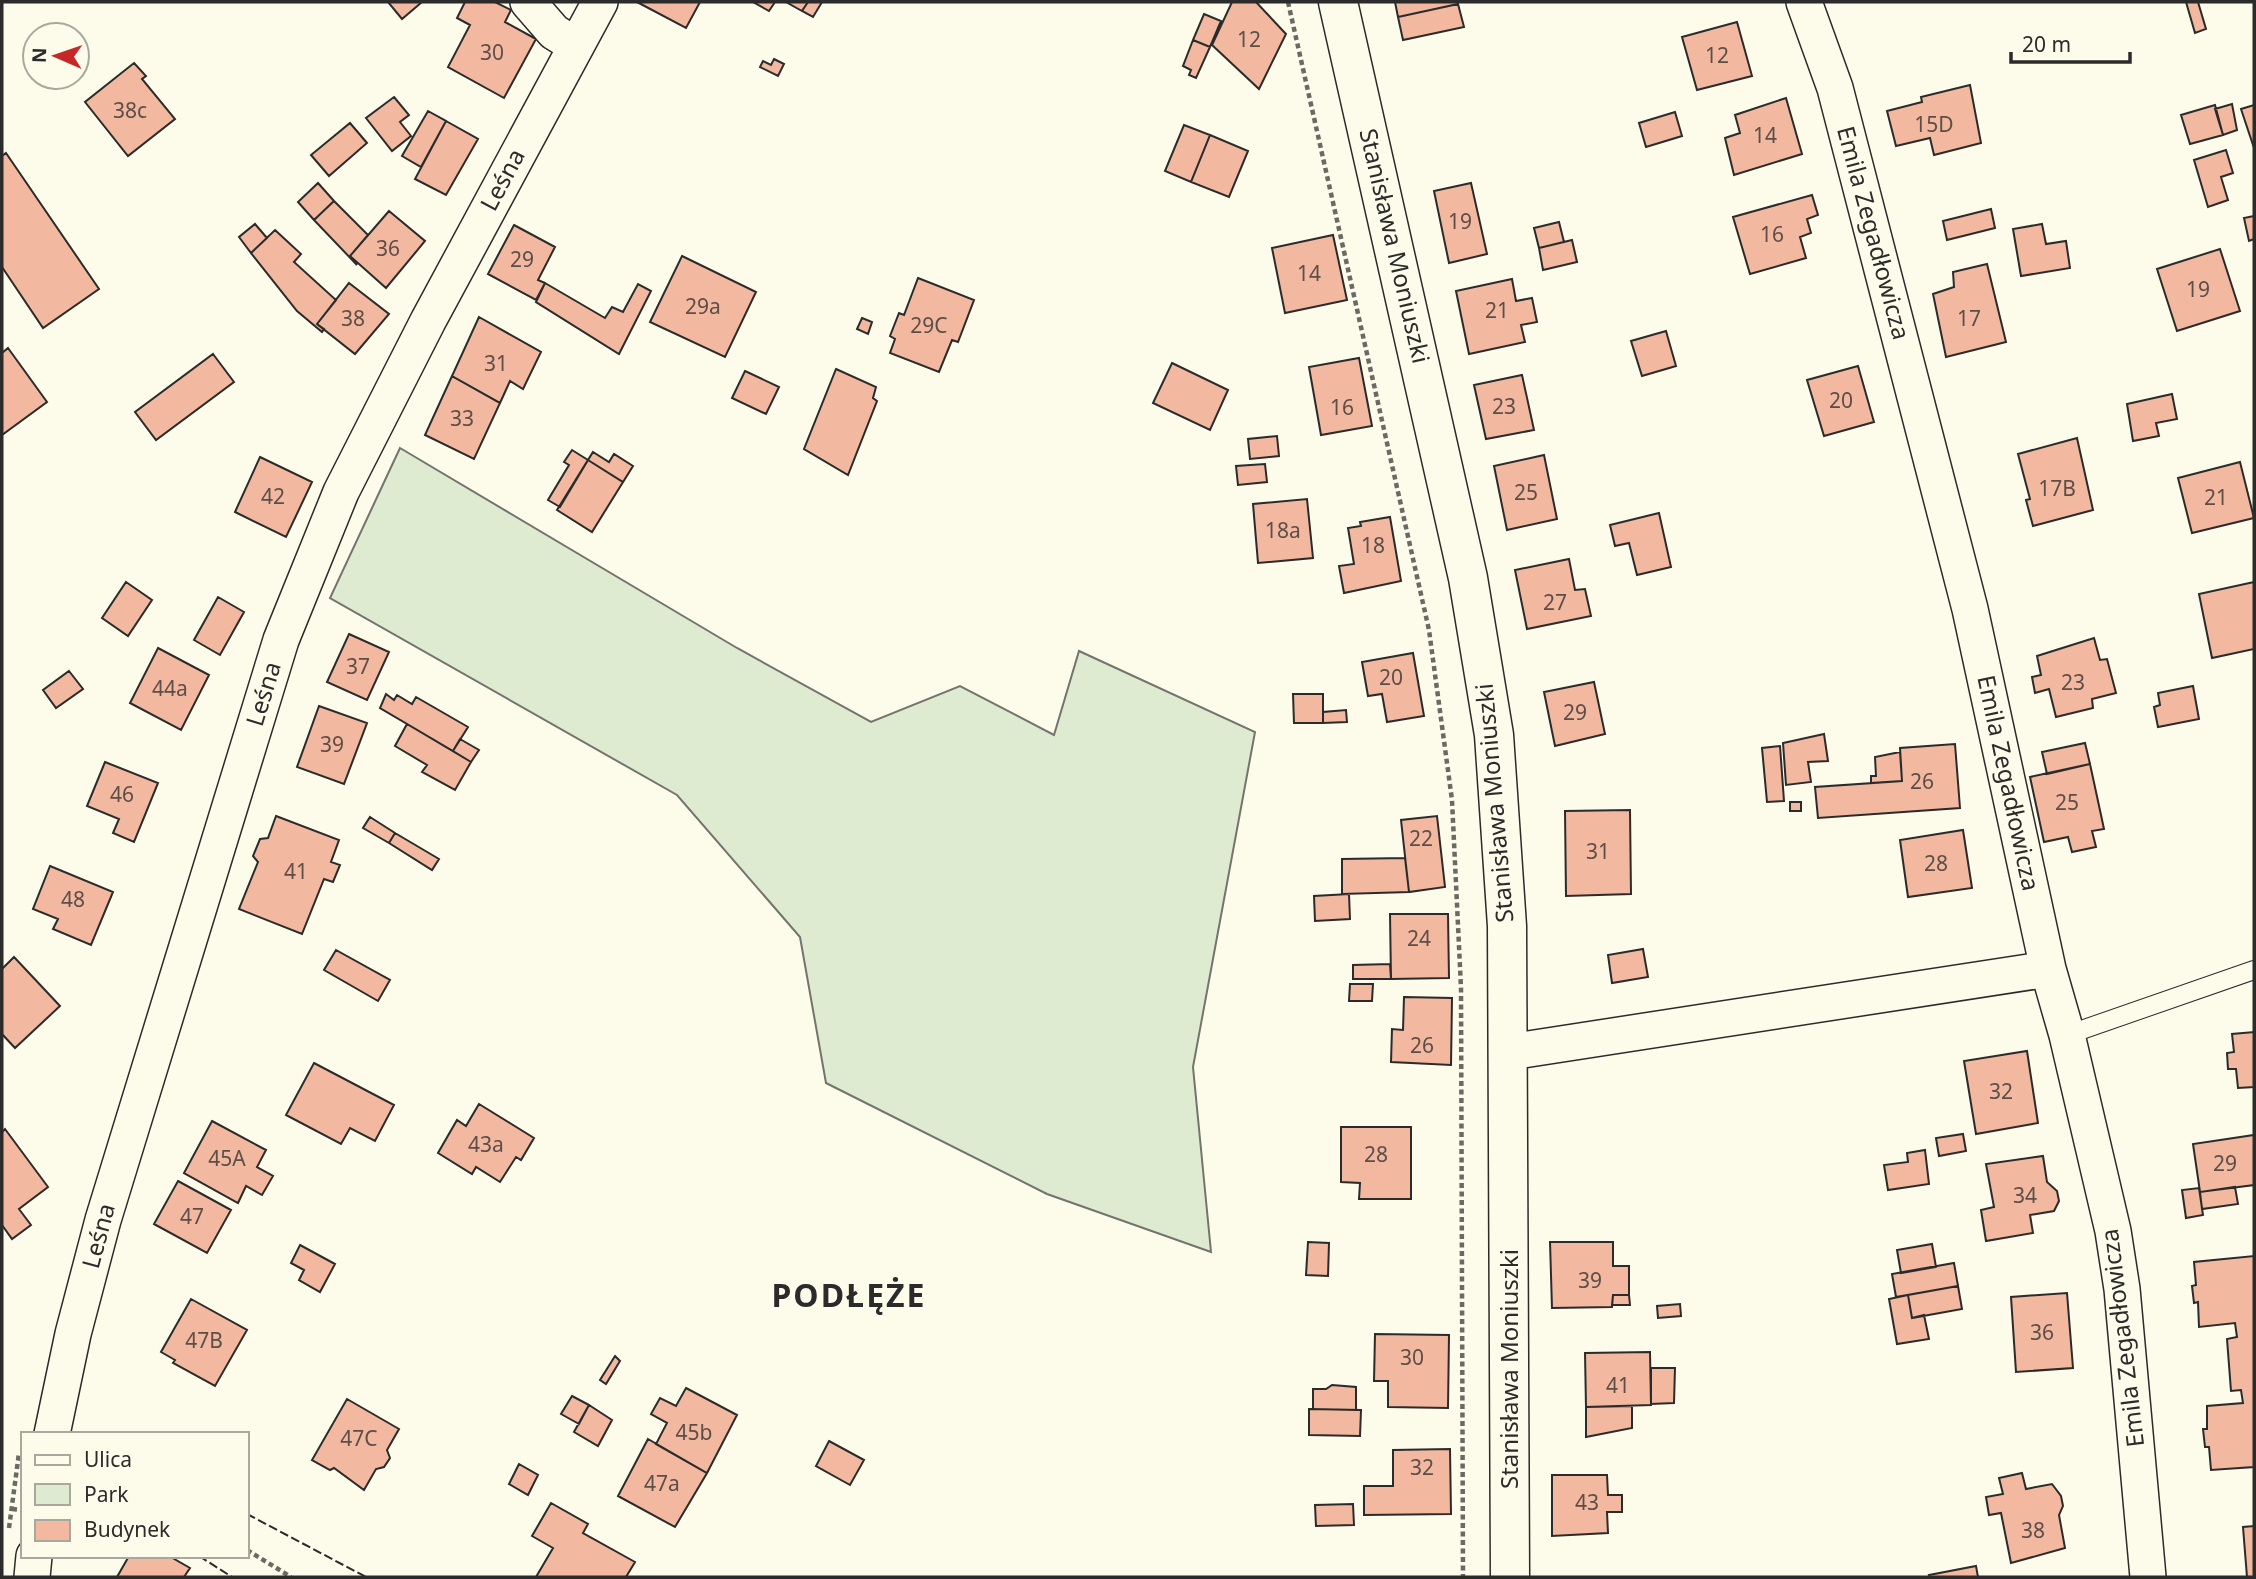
<svg xmlns="http://www.w3.org/2000/svg" width="2256" height="1579" font-family="'Noto Sans',sans-serif">
	<style>
		.green { fill: #deebd1; stroke: #74746e; stroke-width: 2 }
		.building { fill: #f2b8a0; stroke: #2b2b2b; stroke-width: 2 }
		.lines { fill: none; stroke-linecap: round; stroke-linejoin: round }
		.lane-casing { stroke: #2b2b2b; stroke-width: 20 }
		.street-casing { stroke: #2b2b2b; stroke-width: 38 }
		.secondary-casing { stroke: #2b2b2b; stroke-width: 41 }
		.path { stroke: #6a6964; stroke-width: 4.5; stroke-dasharray: 5 3.5; stroke-linecap: butt }
		.lane { stroke: #fdfbea; stroke-width: 18 }
		.street { stroke: #fdfbea; stroke-width: 35 }
		.secondary { stroke: #fdfbea; stroke-width: 38 }
		.fence { stroke: #2b2b2b; stroke-width: 2; stroke-dasharray: 9 3.5; stroke-linecap: butt }
		.labels { text-anchor: middle; stroke-width: 5; stroke-linejoin: round; paint-order: stroke }
		.number-label { font-size: 21px; fill: #5d4e48 }
		.street-label { font-size: 24px; fill: #2b2b2b; stroke: #fdfbea }
		.district-label { font-size: 32px; font-weight: bold; letter-spacing: 2px; fill: #2b2b2b; stroke: #fdfbea }
	</style>
	<rect width="100%" height="100%" fill="#fdfbea"/>
	<!-- green -->
	<path class="green" d="M400,448L737,648L871,722L960,686L1054,735L1079,651L1255,732L1193,1067L1211,1252L1047,1194L826,1083L800,937L677,795L330,598Z"/>
	<!-- building -->
	<path class="building" d="M388,2H422L402,19Z
		M465,2H495L511,10L505,22L536,39L504,98L448,67L470,25L457,18Z
		M637,2H700L686,28Z
		M753,2H775L769,11Z
		M786,2H808L802,11Z
		M808,2H822L813,17L802,11Z
		M1232,2H1256L1286,34L1259,89L1212,45Z
		M1395,2H1458V4L1398,17Z
		M2186,2H2198L2206,29L2195,33Z
		M1458,4L1464,27L1403,40L1398,17Z
		M1204,14L1221,21L1210,47L1193,40Z
		M1737,22L1752,76L1697,90L1682,37Z
		M1193,40L1210,47L1196,78L1189,75L1191,70L1183,66Z
		M774,59L784,64L778,76L760,67L763,61L771,65Z
		M134,63L146,76L142,79L175,119L128,156L85,102Z
		M1970,85L1981,143L1934,155L1930,138L1896,146L1887,111L1922,102L1921,97Z
		M394,97L409,115L400,122L411,136L392,151L366,118Z
		M1786,98L1802,154L1734,175L1725,138L1740,133L1735,115Z
		M2232,104L2237,130L2223,135L2215,109Z
		M2215,105L2223,135L2190,144L2181,115Z
		M2254,105V148L2241,109Z
		M428,111L446,121L421,167L402,156Z
		M1675,112L1682,136L1646,147L1639,123Z
		M446,121L478,139L446,195L415,179Z
		M350,123L367,143L329,176L311,155Z
		M1184,125L1210,135L1191,182L1165,171Z
		M1210,135L1248,151L1229,197L1191,182Z
		M2226,150L2233,173L2221,177L2228,200L2208,207L2194,160Z
		M6,153L99,289L43,328L2,267V156Z
		M318,183L334,201L314,220L298,202Z
		M1471,183L1487,254L1449,263L1434,191Z
		M1812,195L1818,215L1807,219L1811,233L1800,237L1806,258L1750,274L1733,217Z
		M334,201L368,235L350,256L357,265L314,220Z
		M1991,209L1995,228L1947,240L1943,221Z
		M389,211L425,241L386,288L350,256Z
		M2254,216V239L2249,241L2244,218Z
		M1559,222L1564,242L1539,248L1534,228Z
		M255,224L267,238L251,253L239,237Z
		M2042,224L2046,244L2066,241L2070,268L2021,276L2013,229Z
		M514,225L555,247L538,280L545,283L536,300L488,274Z
		M275,230L301,254L294,262L336,300L317,324L324,329L322,332L297,311L251,253Z
		M1333,235L1347,300L1285,313L1272,248Z
		M1572,240L1577,262L1543,270L1539,248Z
		M2220,249L2240,311L2177,331L2157,269Z
		M682,256L756,292L725,357L650,322Z
		M1987,264L2006,342L1946,357L1933,294L1954,287L1953,272Z
		M918,278L974,300L958,342L952,340L939,372L890,353L895,339L890,336L899,313L904,315Z
		M1512,279L1516,301L1532,298L1537,322L1521,325L1525,342L1469,354L1456,291Z
		M349,283L389,314L355,354L317,324Z
		M545,283L605,318L612,307L623,312L638,284L651,291L619,354L536,302Z
		M479,317L541,352L523,389L510,381L500,403L452,376Z
		M862,318L872,322L868,334L857,329Z
		M1666,331L1676,366L1642,376L1631,341Z
		M8,348L47,402L2,435V353Z
		M213,354L234,382L156,440L135,412Z
		M1359,358L1372,426L1321,435L1309,367Z
		M1172,363L1228,390L1210,430L1153,403Z
		M1858,366L1874,422L1824,436L1807,380Z
		M836,369L876,387L873,398L877,401L848,475L804,449Z
		M745,371L779,387L766,414L732,398Z
		M1522,375L1534,430L1486,439L1474,385Z
		M452,376L500,403L474,459L425,435Z
		M2172,394L2177,419L2156,423L2159,436L2133,441L2127,404Z
		M1277,436L1279,456L1250,459L1248,439Z
		M2077,438L2093,510L2033,526L2026,500L2030,499L2018,454Z
		M572,450L588,460L560,507L548,500L569,465L564,462Z
		M593,452L609,462L614,454L633,466L623,482L588,460Z
		M1544,455L1557,519L1507,530L1494,466Z
		M260,457L312,482L286,537L235,512Z
		M588,460L623,482L592,532L557,510Z
		M2240,462L2254,518L2192,533L2178,478Z
		M1265,464L1267,482L1238,485L1236,466Z
		M1307,499L1313,558L1258,563L1253,504Z
		M1659,513L1671,567L1637,575L1629,543L1615,546L1610,525Z
		M1390,517L1401,581L1344,593L1339,566L1354,564L1348,528L1361,526L1360,522Z
		M1569,559L1575,590L1585,589L1591,616L1527,629L1515,570Z
		M126,582L152,600L128,636L102,618Z
		M2254,582V649L2212,658L2199,594Z
		M218,597L244,612L220,655L194,640Z
		M349,634L389,652L367,700L327,682Z
		M2094,638L2100,660L2107,659L2116,693L2092,699L2093,708L2056,717L2049,689L2035,693L2032,677L2041,675L2037,656Z
		M158,648L209,675L181,730L130,703Z
		M1413,653L1424,716L1387,722L1382,694L1368,696L1362,662Z
		M69,671L83,689L56,708L43,690Z
		M1594,682L1605,734L1555,746L1544,692Z
		M2193,686L2199,719L2158,727L2154,707L2160,705L2158,693Z
		M386,694L394,700L397,695L412,704L416,697L468,727L453,751L380,708Z
		M1293,694H1323V723H1294Z
		M319,706L367,723L344,784L297,767Z
		M1346,710L1347,722L1323,723V712Z
		M407,724L471,762L455,790L422,772L427,765L395,746Z
		M1824,734L1828,761L1808,762L1811,782L1786,785L1783,743Z
		M460,739L479,750L471,762L453,751Z
		M2085,743L2090,764L2047,774L2042,752Z
		M1955,744L1960,808L1818,818L1815,787L1902,781L1900,748Z
		M1780,746L1784,801L1767,802L1762,748Z
		M1900,752L1902,781L1871,783V776H1876L1875,757Z
		M105,762L158,783L134,842L113,833L119,819L87,806Z
		M2090,764L2104,829L2092,831L2096,847L2072,852L2068,837L2044,842L2030,777Z
		M1790,802H1801V811H1790Z
		M1630,810L1631,894L1566,896L1565,811Z
		M276,816L339,840L331,862L340,865L333,882L324,879L302,934L239,909L258,862L253,856L260,839L268,838Z
		M1437,816L1445,887L1409,892L1401,820Z
		M370,817L395,833L389,843L363,828Z
		M1963,830L1972,888L1908,897L1900,840Z
		M395,833L439,859L432,870L389,843Z
		M1405,858L1409,892L1342,894V859Z
		M50,866L113,892L91,945L53,929L58,919L33,909Z
		M1349,894L1350,919L1315,921L1314,896Z
		M1390,914H1448L1449,978L1391,979Z
		M1643,949L1648,977L1612,983L1608,955Z
		M336,950L390,980L378,1001L324,970Z
		M14,957L60,1006L15,1048L2,1034V969Z
		M1390,964L1391,979H1353V965Z
		M1350,984H1373L1372,1001H1349Z
		M1404,997L1452,998L1451,1065L1391,1062L1392,1029L1403,1030Z
		M2254,1032V1087L2238,1088L2236,1069H2228L2227,1053L2234,1052L2232,1034Z
		M2027,1051L2038,1123L1976,1134L1964,1061Z
		M314,1063L394,1105L375,1141L350,1128L341,1144L286,1115Z
		M479,1104L534,1138L521,1160L516,1157L500,1182L476,1167L472,1174L438,1153L457,1120L466,1126Z
		M212,1121L266,1150L257,1167L273,1176L262,1195L246,1186L238,1203L184,1173Z
		M1341,1127H1411V1199H1359L1360,1183L1341,1182Z
		M5,1129L48,1187L19,1209L31,1225L12,1239L2,1225V1132Z
		M1963,1134L1966,1151L1939,1156L1936,1138Z
		M2254,1135V1185L2200,1192L2193,1144Z
		M1925,1150L1929,1184L1888,1190L1884,1165L1908,1162L1907,1153Z
		M2043,1156L2047,1182L2057,1191L2059,1201L2054,1211L2030,1215L2033,1233L1986,1241L1981,1210L1994,1207L1986,1164Z
		M178,1181L231,1210L207,1253L154,1224Z
		M2235,1187L2238,1204L2202,1209L2200,1192Z
		M2199,1188L2203,1215L2186,1218L2182,1190Z
		M1308,1242L1329,1243L1328,1276L1306,1275Z
		M1550,1242H1613V1266H1629V1295H1613L1612,1307L1552,1308Z
		M1932,1244L1936,1267L1901,1273L1897,1250Z
		M300,1245L335,1264L320,1292L299,1280L304,1270L291,1263Z
		M2254,1256V1467L2211,1470L2209,1447H2205L2203,1429H2207V1406L2243,1403L2241,1390L2231,1391L2227,1339L2237,1337L2235,1323L2199,1327L2198,1302L2194,1303L2192,1286L2196,1285L2194,1262Z
		M1954,1263L1958,1286L1896,1297L1892,1274Z
		M1958,1286L1962,1309L1912,1318L1908,1295Z
		M2067,1293L2073,1368L2016,1372L2011,1297Z
		M1613,1295H1629L1630,1305H1612Z
		M1908,1295L1912,1318L1924,1315L1929,1339L1897,1344L1889,1299Z
		M191,1299L247,1330L215,1386L173,1363L175,1360L161,1352Z
		M1680,1304L1681,1316L1658,1318L1657,1306Z
		M1375,1334L1449,1335L1448,1408L1388,1407V1381H1374Z
		M1650,1352L1651,1405L1586,1407L1585,1353Z
		M615,1356L620,1361L606,1384L600,1380Z
		M1651,1368H1675L1674,1403L1651,1404Z
		M1332,1385L1356,1387V1410L1313,1409V1389H1326Z
		M686,1388L737,1415L707,1473L656,1444L667,1423L651,1414L660,1398L676,1406Z
		M572,1396L589,1405L579,1424L561,1414Z
		M347,1399L399,1429L387,1450L390,1458L384,1467L376,1469L364,1490L334,1468L330,1470L312,1460Z
		M589,1405L612,1420L598,1446L574,1432Z
		M1632,1406V1428L1586,1437V1407Z
		M1309,1409L1361,1410L1360,1436L1309,1435Z
		M648,1439L707,1473L675,1527L618,1496Z
		M829,1441L864,1460L850,1485L816,1466Z
		M1450,1449L1451,1514L1364,1515V1486H1393V1450Z
		M519,1464L538,1475L528,1495L509,1484Z
		M2022,1473L2026,1489L2052,1484L2061,1496L2063,1506L2059,1515L2065,1548L2011,1563L2001,1513L1989,1515L1986,1497L2003,1494L1999,1478Z
		M1552,1475H1607L1608,1495H1622V1512H1607L1608,1533L1552,1536Z
		M551,1503L588,1524L583,1533L635,1562L626,1577H536L553,1548L532,1536Z
		M1353,1504L1354,1525L1316,1526L1315,1505Z
		M2254,1526V1577H2247L2243,1527Z
		M129,1556H169L190,1568L184,1577H117Z
		M1976,1566L1978,1577H1930L1929,1575Z"/>
	<g class="lines">
		<!-- lane casing -->
		<g class="lane-casing">
			<path id="lane" d="M2067,1035L2254,970"/>
		</g>
		<!-- street casing -->
		<g class="street-casing">
			<path id="street" d="M528,2L554,32L575,45
				M1804,2L1835,88L1970,609L2048,969L2067,1035L2113,1231L2122,1289L2148,1577
				M1509,1052L2048,969
				M52,1434L73,1334L103,1220L281,640L341,492L428,321L600,2
				M32,1577L34,1556"/>
		</g>
		<!-- secondary casing -->
		<g class="secondary-casing">
			<path id="secondary" d="M1338,2L1468,578L1494,735L1507,926L1510,1577"/>
		</g>
		<!-- path -->
		<path class="path" d="M1288,2L1429,630L1452,800L1461,988L1463,1577
			M12,1509L23,1510
			M9,1528L19,1453
			M247,1550L291,1577"/>
		<!-- lane -->
		<use href="#lane" class="lane"/>
		<!-- street -->
		<use href="#street" class="street"/>
		<!-- secondary -->
		<use href="#secondary" class="secondary"/>
		<!-- fence -->
		<path class="fence" d="M247,1514L366,1577
			M199,1556L232,1577"/>
	</g>
	<g class="labels">
		<!-- number labels -->
		<g class="number-label">
			<text x="1249" y="47">12</text>
			<text x="492" y="60">30</text>
			<text x="1717" y="63">12</text>
			<text x="130" y="118">38c</text>
			<text x="1934" y="132">15D</text>
			<text x="1765" y="143">14</text>
			<text x="1460" y="229">19</text>
			<text x="1772" y="242">16</text>
			<text x="388" y="256">36</text>
			<text x="522" y="267">29</text>
			<text x="1309" y="281">14</text>
			<text x="2198" y="297">19</text>
			<text x="703" y="314">29a</text>
			<text x="1497" y="318">21</text>
			<text x="353" y="326">38</text>
			<text x="1969" y="326">17</text>
			<text x="929" y="333">29C</text>
			<text x="496" y="371">31</text>
			<text x="1841" y="408">20</text>
			<text x="1504" y="414">23</text>
			<text x="1342" y="415">16</text>
			<text x="462" y="426">33</text>
			<text x="2057" y="496">17B</text>
			<text x="1526" y="500">25</text>
			<text x="273" y="504">42</text>
			<text x="2216" y="505">21</text>
			<text x="1283" y="538">18a</text>
			<text x="1373" y="553">18</text>
			<text x="1555" y="610">27</text>
			<text x="358" y="674">37</text>
			<text x="1391" y="685">20</text>
			<text x="2073" y="690">23</text>
			<text x="170" y="696">44a</text>
			<text x="1575" y="720">29</text>
			<text x="332" y="752">39</text>
			<text x="1922" y="789">26</text>
			<text x="122" y="802">46</text>
			<text x="2067" y="810">25</text>
			<text x="1421" y="846">22</text>
			<text x="1598" y="859">31</text>
			<text x="1936" y="871">28</text>
			<text x="296" y="879">41</text>
			<text x="73" y="907">48</text>
			<text x="1419" y="946">24</text>
			<text x="1422" y="1053">26</text>
			<text x="2001" y="1099">32</text>
			<text x="486" y="1152">43a</text>
			<text x="1376" y="1162">28</text>
			<text x="227" y="1166">45A</text>
			<text x="2225" y="1171">29</text>
			<text x="2025" y="1203">34</text>
			<text x="192" y="1224">47</text>
			<text x="1590" y="1288">39</text>
			<text x="2042" y="1340">36</text>
			<text x="204" y="1348">47B</text>
			<text x="1412" y="1365">30</text>
			<text x="1618" y="1393">41</text>
			<text x="694" y="1440">45b</text>
			<text x="359" y="1446">47C</text>
			<text x="1422" y="1475">32</text>
			<text x="662" y="1491">47a</text>
			<text x="1587" y="1510">43</text>
			<text x="2033" y="1538">38</text>
		</g>
		<!-- street labels -->
		<g class="street-label">
			<text transform="translate(503 180) rotate(-62)" y="8">Leśna</text>
			<text transform="translate(1873 233) rotate(75)" y="8">Emila Zegadłowicza</text>
			<text transform="translate(1394 246) rotate(77)" y="8">Stanisława Moniuszki</text>
			<text transform="translate(264 694) rotate(-73)" y="8">Leśna</text>
			<text transform="translate(2008 783) rotate(78)" y="8">Emila Zegadłowicza</text>
			<text transform="translate(1495 803) rotate(-95)" y="8">Stanisława Moniuszki</text>
			<text transform="translate(99 1236) rotate(-75)" y="8">Leśna</text>
			<text transform="translate(2123 1338) rotate(-97)" y="8">Emila Zegadłowicza</text>
			<text transform="translate(1510 1369) rotate(-90)" y="8">Stanisława Moniuszki</text>
		</g>
		<!-- district labels -->
		<g class="district-label">
			<text x="849" y="1307">PODŁĘŻE</text>
		</g>
	</g>
	<!-- border -->
	<rect width="2256" height="1579" fill="none" stroke="#2b2b2b" stroke-width="7"/>
	<!-- legend -->
	<rect x="21" y="1432" width="228" height="126" fill="#fdfbea" stroke="#a9a89e" stroke-width="2"/>
	<rect x="35" y="1455" width="35" height="10" fill="#fdfbea" stroke="#a9a89e" stroke-width="2"/>
	<text x="84" y="1467" font-size="21" fill="#2b2b2b">Ulica</text>
	<rect x="35" y="1484" width="35" height="21" fill="#deebd1" stroke="#a9a89e" stroke-width="2"/>
	<text x="84" y="1502" font-size="21" fill="#2b2b2b">Park</text>
	<rect x="35" y="1520" width="35" height="21" fill="#f2b8a0" stroke="#a9a89e" stroke-width="2"/>
	<text x="84" y="1537" font-size="21" fill="#2b2b2b">Budynek</text>
	<!-- north arrow -->
	<g transform="translate(56 56) rotate(272)"><circle r="33" fill="#fdfbea" stroke="#a9a89e" stroke-width="2"/>
	<path d="M0-5L12 26L0 18L-12 26Z" fill="#c62828"/>
	<text y="-10" font-size="19" font-weight="bold" text-anchor="middle" fill="#2b2b2b">N</text>
	</g>
	<!-- scale -->
	<path d="M2011 52v10h119v-10" fill="none" stroke="#2b2b2b" stroke-width="3.5"/>
	<text x="2022" y="52" font-size="21" fill="#2b2b2b" stroke="#fdfbea" stroke-width="5" paint-order="stroke">20 m</text>
</svg>
